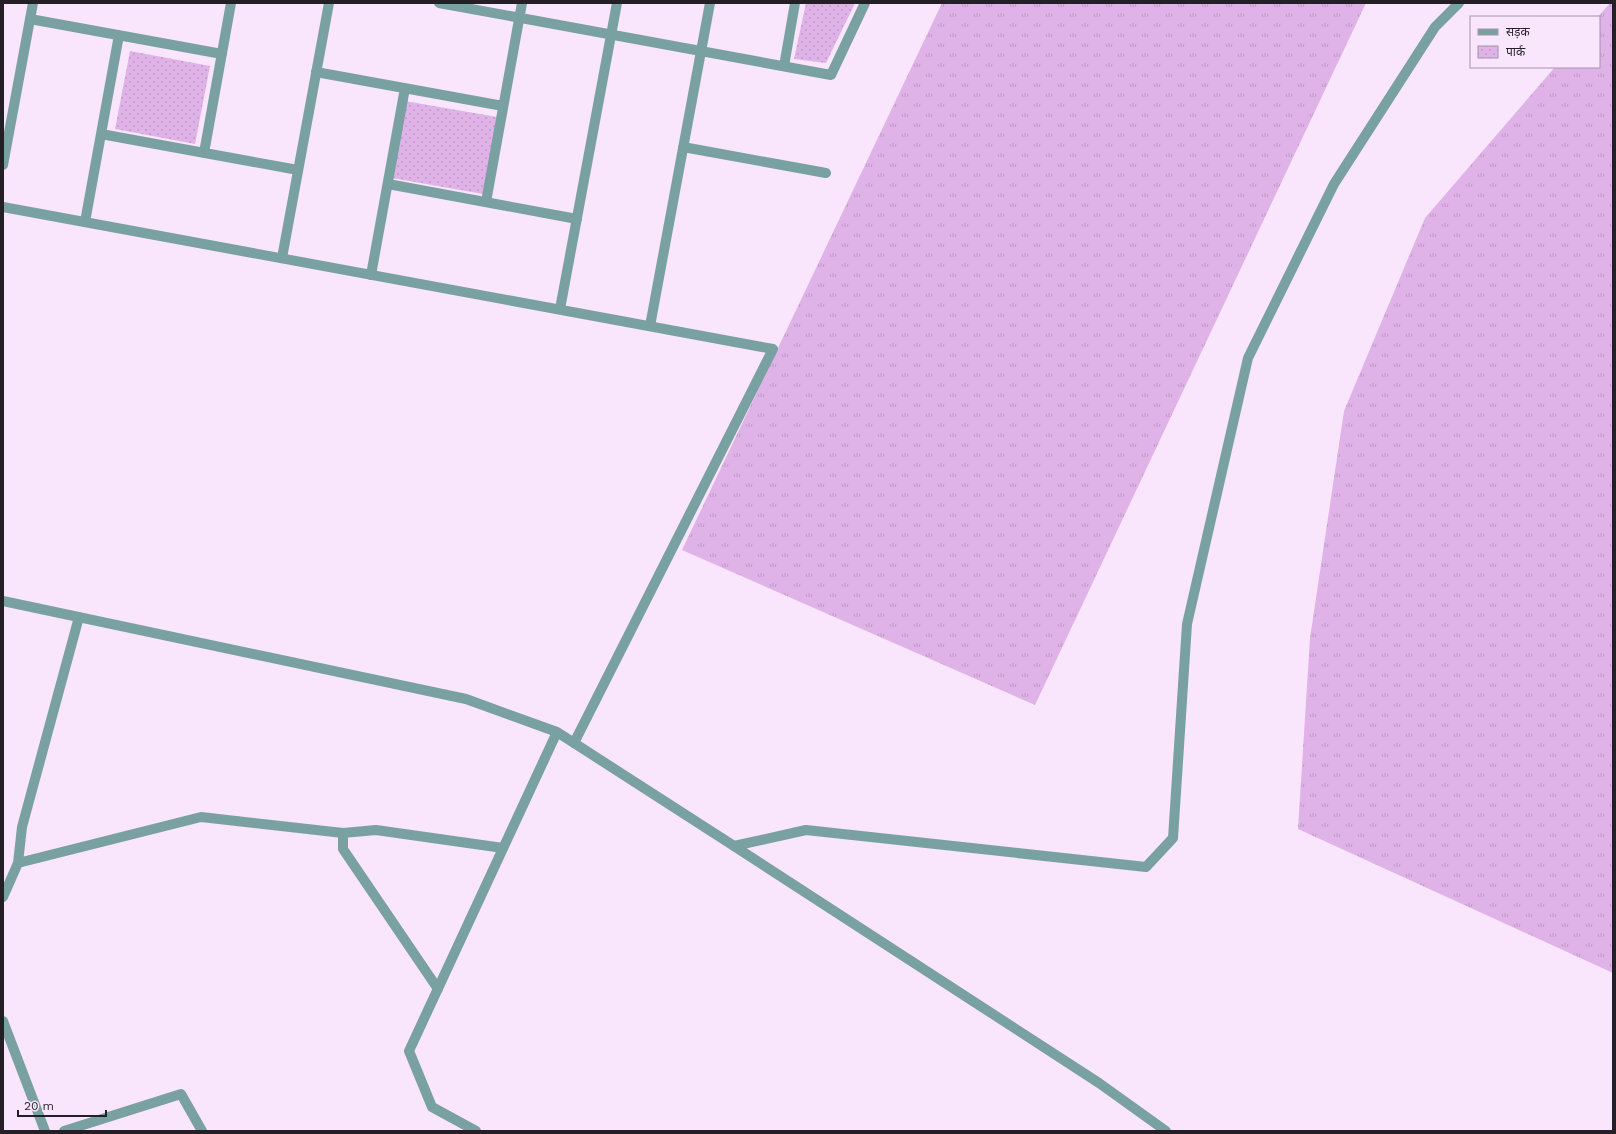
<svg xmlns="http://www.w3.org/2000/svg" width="1616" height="1134" font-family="'Work Sans','Noto Sans Devanagari',sans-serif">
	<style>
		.grass { fill: url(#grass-tufts) }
		.park { fill: url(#park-dots) }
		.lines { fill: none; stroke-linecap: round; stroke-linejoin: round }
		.service { stroke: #7aa1a2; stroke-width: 10 }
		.minor { stroke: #7aa1a2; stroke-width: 10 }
		.tertiary { stroke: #7aa1a2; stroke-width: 10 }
	</style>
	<defs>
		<pattern id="grass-tufts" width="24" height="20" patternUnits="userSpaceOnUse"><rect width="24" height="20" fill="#dfb3e7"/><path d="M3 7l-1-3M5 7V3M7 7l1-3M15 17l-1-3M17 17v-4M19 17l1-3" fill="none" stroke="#bf9ac6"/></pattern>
		<pattern id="park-dots" width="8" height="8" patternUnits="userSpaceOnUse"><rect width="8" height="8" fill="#dfb3e7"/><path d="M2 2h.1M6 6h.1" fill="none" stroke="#bf9ac6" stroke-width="1.8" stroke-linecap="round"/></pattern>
	</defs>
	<rect width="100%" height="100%" fill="#f9e6fc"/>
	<!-- grass -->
	<path class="grass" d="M942,3H1366L1035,705L682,550Z
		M1610,3H1613V973L1298,829L1310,638L1344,411L1425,218L1555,67H1599V17H1598Z"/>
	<!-- park -->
	<path class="park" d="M806,3H855L826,63L794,59Z
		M130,51L210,66L195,144L115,129Z
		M405,101L497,117L483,194L392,178Z"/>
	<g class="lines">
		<!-- service -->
		<path class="service" d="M30,19L222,54
			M784,66L795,3
			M316,72L503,106
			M101,134L298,170
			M683,147L826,173
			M204,153L231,3
			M388,184L577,219
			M486,202L522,3
			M85,222L119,35
			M371,275L405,88
			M650,326L710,3
			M734,846L1099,1083L1166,1131"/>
		<!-- minor -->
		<path class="minor" d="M439,3L831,75L865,3
			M3,165L33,3
			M3,207L773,349L574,743
			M282,258L329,3
			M560,309L617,3
			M343,833V849L438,989
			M18,863L201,817L343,833L376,830L503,848
			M3,897L18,863L22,827L79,617
			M3,1021L45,1131
			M64,1131L181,1094L202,1131"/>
		<!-- tertiary -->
		<path class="tertiary" d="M3,601L466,699L557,732L409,1051L432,1107L476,1131
			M557,732L734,846L806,830L1146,867L1173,838L1187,624L1248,358L1334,184L1435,27L1459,3"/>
	</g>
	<!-- border -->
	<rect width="1616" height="1134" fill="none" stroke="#241e26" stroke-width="8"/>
	<!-- legend -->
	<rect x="1470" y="16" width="130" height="52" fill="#f9e6fc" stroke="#a496a6"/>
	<rect x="1478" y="29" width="20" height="6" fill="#7aa1a2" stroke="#a496a6"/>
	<text x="1506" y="36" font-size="12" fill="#241e26">सड़क</text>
	<rect x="1478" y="46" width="20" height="12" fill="url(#park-dots)" stroke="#a496a6"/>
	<text x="1506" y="56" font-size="12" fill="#241e26">पार्क</text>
	<!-- scale -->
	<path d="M18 1110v6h88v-6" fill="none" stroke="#241e26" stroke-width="2"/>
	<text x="24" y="1110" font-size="12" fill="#241e26" stroke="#f9e6fc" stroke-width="3" paint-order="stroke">20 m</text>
</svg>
